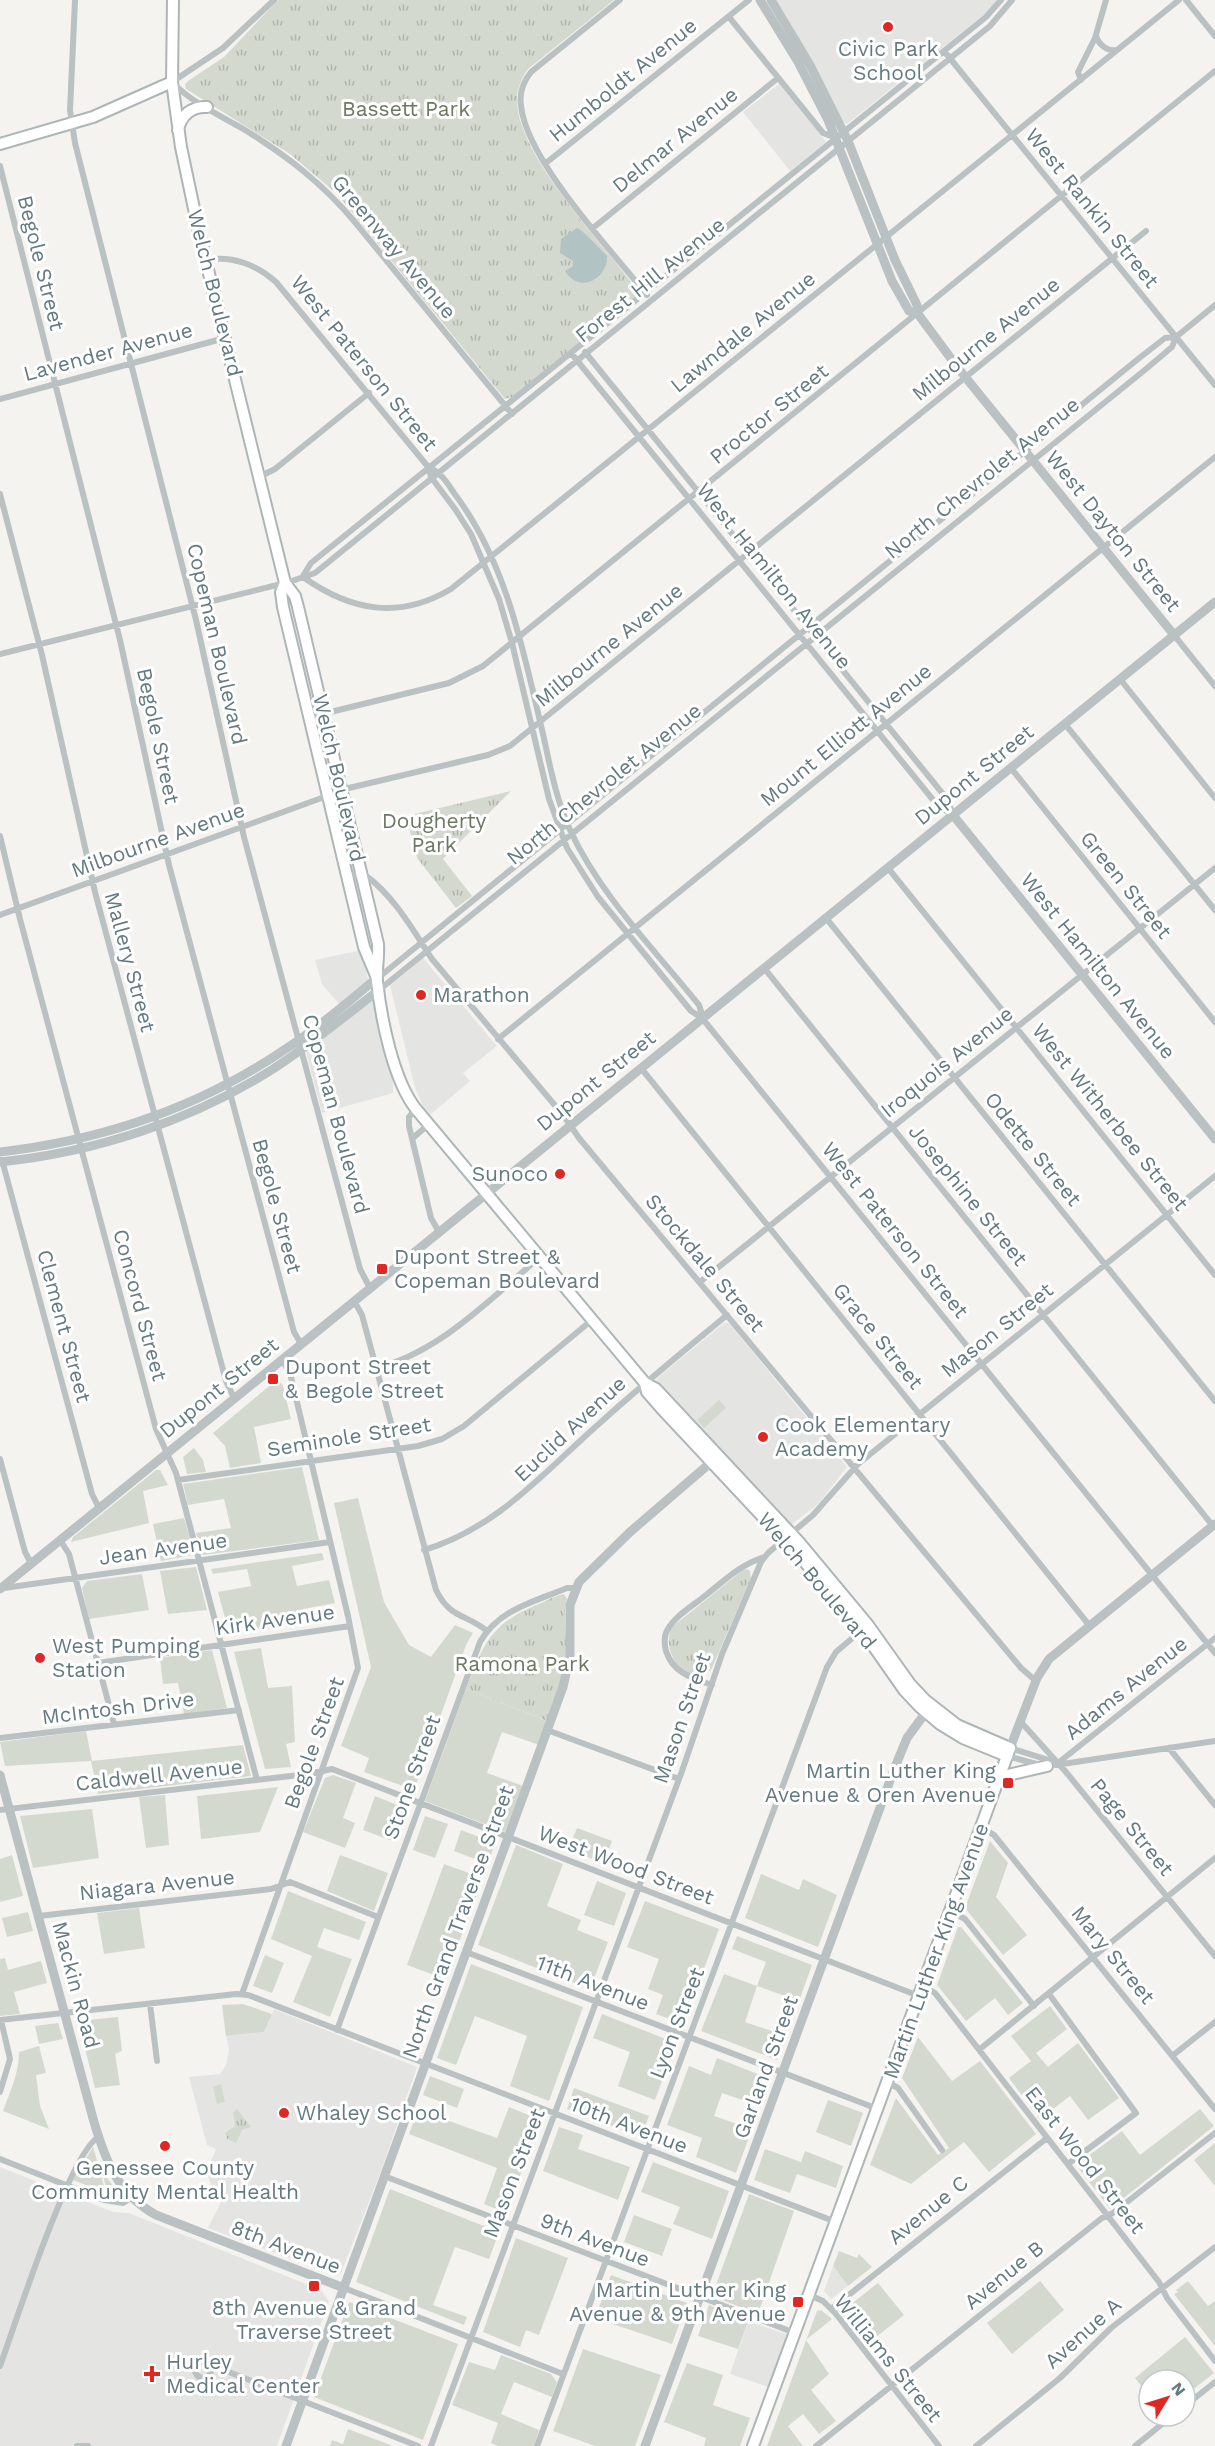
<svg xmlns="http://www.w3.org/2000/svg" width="1215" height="2446" font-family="'Work Sans',sans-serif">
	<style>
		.built { fill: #e4e5e3 }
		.grass { fill: #d4d9cf }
		.park { fill: url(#park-tufts) }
		.water { fill: #b1c3c3 }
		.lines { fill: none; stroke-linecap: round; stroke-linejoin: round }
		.secondary-casing { stroke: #adb5b7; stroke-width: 14 }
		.minor { stroke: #bac1c2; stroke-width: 6 }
		.tertiary { stroke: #bac1c2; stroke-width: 9 }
		.secondary { stroke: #fff; stroke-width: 10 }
		.poi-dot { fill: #df2724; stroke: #fff; stroke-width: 2 }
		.labels { text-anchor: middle; stroke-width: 6; stroke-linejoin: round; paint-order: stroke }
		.poi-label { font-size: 21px; fill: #637a80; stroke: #fff; text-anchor: start }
		.street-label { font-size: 21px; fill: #637a80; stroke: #fff }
		.park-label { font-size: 21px; fill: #6b7862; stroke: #fff }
	</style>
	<defs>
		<pattern id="park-tufts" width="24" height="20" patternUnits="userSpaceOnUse" patternTransform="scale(1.5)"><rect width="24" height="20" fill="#d4d9cf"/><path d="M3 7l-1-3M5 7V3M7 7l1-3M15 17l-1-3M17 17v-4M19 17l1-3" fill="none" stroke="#b0b5ad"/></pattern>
	</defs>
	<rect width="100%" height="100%" fill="#f4f3ef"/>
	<!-- built -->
	<path class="built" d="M775,0H997L987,12L847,124L843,121L817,69Z
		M779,84L826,142L790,171L743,112Z
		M362,950L368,980L339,1004L322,984L315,960Z
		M423,958L497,1046L463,1073L470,1081L430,1115L422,1104L415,1088L390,985Z
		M374,999L393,1083V1093L322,1113L306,1052Z
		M724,1323H729L847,1467L819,1503L791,1525L657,1384L656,1380L662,1374Z
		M274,2009L417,2067L380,2174L341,2273L337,2276L208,2228L221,2202L212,2189L208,2175V2168L216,2149L207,2145L189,2077L220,2074L226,2065L229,2050L226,2036L264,2032Z
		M0,2167L113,2212L129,2213L321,2290L329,2301L277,2446H0Z
		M833,2266L848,2286L831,2299L824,2291Z
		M748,2321L789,2335L771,2388L730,2374Z"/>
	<!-- grass -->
	<path class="grass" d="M274,1382H280L283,1386L291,1419L254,1427L261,1463L230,1468L225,1446L213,1433Z
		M719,1400L726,1408L704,1428L697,1420Z
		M194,1448L203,1460L206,1472L187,1474L183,1457Z
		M302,1467L319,1540L203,1555L196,1533L231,1528L224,1499L188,1505L183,1484Z
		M156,1470H160L168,1485L143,1491L149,1523L71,1542L73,1537Z
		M358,1498L384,1602L409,1645L431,1657L455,1625L473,1633L466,1645L414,1790L364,1772L369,1758L341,1746L371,1667L334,1503Z
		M184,1518L194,1551L192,1555L161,1561L153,1524Z
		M322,1553L324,1560L292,1566L297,1586L329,1580L335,1603L303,1609L306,1622L257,1629L254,1616L226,1622L218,1592L251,1586L247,1569L213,1574L211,1569Z
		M196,1567L207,1610L168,1614L160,1571Z
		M142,1574L149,1610L89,1619L82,1588L87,1581Z
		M261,1648L268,1688L292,1686L295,1742L286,1744L291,1767L265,1769L234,1652Z
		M212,1650L227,1708L184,1714L178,1683L163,1684L160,1658Z
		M466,1689L547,1721L539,1745L502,1732L487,1773L523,1786L505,1832L425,1801Z
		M86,1731L92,1761L243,1745L251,1776L98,1794L91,1761L5,1766L0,1742Z
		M333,1775L356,1783L343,1818L355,1823L345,1848L303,1832L325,1778Z
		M278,1787L260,1832L201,1839L197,1796Z
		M165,1795L169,1845L146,1848L139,1797Z
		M375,1796L407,1809L395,1842L363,1830Z
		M92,1809L99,1858L33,1868L20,1816Z
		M425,1816L448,1824L435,1858L413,1850Z
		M577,1828L612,1841L604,1863L568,1850Z
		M461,1830L495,1843L488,1864L454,1851Z
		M990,1841L1008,1863L996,1897L1027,1935L1003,1955L965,1908Z
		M516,1845L563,1864L547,1906L581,1920L577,1930L608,1942L590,1989L478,1945Z
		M12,1855L23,1896L0,1902V1859Z
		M340,1855L388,1873L374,1911L327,1891Z
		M444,1864L483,1878L445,1979L407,1965Z
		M761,1874L799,1890L803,1879L837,1895L818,1947L745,1918Z
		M597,1881L626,1893L614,1926L584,1915Z
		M288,1891L366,1922L359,1940L324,1928L317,1947L352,1959L330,2017L293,2002L312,1956L271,1939Z
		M645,1901L719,1929L683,2024L656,2014L663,1995L648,1989L659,1959L627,1947Z
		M139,1908L145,1948L104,1954L97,1913Z
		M28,1912L33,1931L7,1937L2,1918Z
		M958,1927H961L1023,2003L1008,2015L995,1998L966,2021L937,1985Z
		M737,1936L812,1965L799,2001L757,1986L745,2022L786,2036L777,2060L701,2031L724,1974L757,1986L766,1962L732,1949Z
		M265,1955L284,1963L272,1993L253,1986Z
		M5,1958L8,1970L41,1961L47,1983L14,1992L20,2014L0,2016V1959Z
		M471,1964L583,2007L549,2101L510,2086L527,2036L475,2016L456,2065L437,2058Z
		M243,2004L272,2014L264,2032L226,2036L222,2005Z
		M1050,2006L1067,2029L1036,2053L1048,2067L1078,2043L1119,2098L1088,2120L1070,2096L1040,2119L1009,2078L1031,2061L1011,2036Z
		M602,2014L676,2043L655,2100L618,2086L630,2052L593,2038Z
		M118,2017L122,2051L115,2054L120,2085L95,2088L78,2021Z
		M58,2023L63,2039L39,2044L35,2026Z
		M918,2037L952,2081L980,2061L1036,2134L989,2172L964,2142L911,2184L870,2165L896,2098L938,2155L949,2148L902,2078Z
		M39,2046L46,2073L36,2075L40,2106L49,2129L3,2111C10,2092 19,2073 19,2052Z
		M717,2058L770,2079L760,2106L722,2093L714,2116L752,2129L736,2173L696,2157L702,2138L667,2125L689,2066L711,2075Z
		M430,2076L464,2089L457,2108L423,2095Z
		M221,2084L225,2102L217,2104L213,2087Z
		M574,2088L649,2116L641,2137L567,2109Z
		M828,2100L863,2113L851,2146L816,2132Z
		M509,2107L541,2120L506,2213L484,2204L497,2168L409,2134L418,2110L497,2138Z
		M1200,2109L1214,2126L1110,2209L1076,2165L1122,2131L1140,2155Z
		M559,2127L583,2135L578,2149L630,2167L618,2200L543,2171Z
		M1215,2143V2186L1194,2160Z
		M93,2147L100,2170L98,2171L99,2176H101L106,2193L73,2180Z
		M765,2149L801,2162L805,2151L843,2166L836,2188L797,2174L790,2193L754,2180Z
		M653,2162L729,2191L712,2239L673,2224L680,2207L641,2192Z
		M105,2175L119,2194L117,2198L109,2197L103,2176Z
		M390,2189L499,2232L489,2259L455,2247L433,2305L467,2317L464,2325L356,2282Z
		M749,2194L794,2211L758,2314L712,2296Z
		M634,2215L672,2229L662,2256L624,2242Z
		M516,2238L568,2258L539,2335L526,2330L520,2347L483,2332Z
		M839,2251L857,2258L859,2254L872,2267L848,2286L833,2266Z
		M611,2275L687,2303L672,2344L595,2318Z
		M1040,2281L1064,2310L1012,2354L987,2323Z
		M1188,2281L1208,2306L1215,2301V2346L1174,2294L1178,2292L1176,2290Z
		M878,2283L904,2315L866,2345L841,2312Z
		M349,2302L458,2344L423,2440L314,2397Z
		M709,2305L748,2321L738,2349L698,2336Z
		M821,2310L832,2319L806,2340L829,2374L811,2390L836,2421L819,2434L803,2414L788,2426L803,2446H767L817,2311Z
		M1185,2337L1214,2373L1185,2396V2380H1149V2396L1135,2378Z
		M583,2349L661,2375L635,2446H595L553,2431Z
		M501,2355L551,2374L557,2382L552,2397L514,2382L501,2414L539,2430L534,2446H498L491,2443L498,2423L452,2405L469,2362L495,2370Z
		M687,2363L723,2375L713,2405L750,2418L740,2446H704L706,2438L664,2422Z
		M348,2429L393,2446H330L332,2440L343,2444Z"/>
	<!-- park -->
	<path class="park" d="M278,0H614L528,69C521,79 516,90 517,103C521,160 603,243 637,290L636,297L512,397L505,399L336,193L290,154L186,89L185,84L188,81L224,57Z
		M511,791L443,859L472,896L456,908L417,858L406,816Z
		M747,1569L750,1571L751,1578L712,1668C692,1694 658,1653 672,1627L743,1570Z
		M564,1594L567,1599C562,1617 568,1637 566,1656C564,1679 555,1700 547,1721L466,1689C483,1646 489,1625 534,1606C544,1602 554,1596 564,1594Z
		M237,2109L251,2127L242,2130L236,2143L227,2139L225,2133L235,2126L233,2113Z"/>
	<!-- water -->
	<path class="water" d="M577,228C583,230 600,249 607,256C607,280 579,294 565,271L573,266V261L560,253L561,239Z"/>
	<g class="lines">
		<!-- secondary casing -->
		<g class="secondary-casing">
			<path id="secondary" d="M173,0L172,82L181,147L200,237L285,583L295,596L298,607L378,944C379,957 376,969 377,981C381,1018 393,1080 416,1109L645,1383L656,1389L799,1542L868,1625L910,1684L925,1700L957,1725L1010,1748L753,2446
				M178,130C181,115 192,106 207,107
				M0,144L93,117L172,82
				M285,583L281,592L283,607L364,947L377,978
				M645,1383L647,1392L661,1408L804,1561L869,1640L904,1690L920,1707L940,1724L963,1738L1007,1756
				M999,1777L1047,1766"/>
		</g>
		<!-- minor -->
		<path class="minor" d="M75,0L70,110L75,143L196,620L244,837L360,1269L370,1288
			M274,0L223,48L172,82C192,103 221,116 245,130C287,156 322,183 354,221L512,414
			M620,0L531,72C523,82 519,93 521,106C527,161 612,251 647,295
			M1186,0L1215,36
			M729,17L823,133L836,138
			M1096,36C1099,45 1108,52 1117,50
			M944,51L1215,385
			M1081,80L1078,72L1095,38L1106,0
			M546,163L749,0
			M0,166L120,640L169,865L294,1332L301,1344
			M593,228L778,78
			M206,260C232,255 257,265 276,282L429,468C440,471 448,484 454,493C507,563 523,650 543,734C550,766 556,799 570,830C600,895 654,949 699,1005L703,1018
			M585,352L947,799L953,815
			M571,353L938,806L953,815
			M0,399L225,338
			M429,468L431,477L455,509L471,534L499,599L512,643L549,799L567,848L598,897L691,1011L702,1018L1215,1653
			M259,477L275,469L369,393
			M0,494L42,655L95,892L226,1381L234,1398
			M303,576L311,563L986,17L1001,0
			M303,577C351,611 399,620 451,589L1179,0
			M1174,635L1215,686
			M0,654L289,582L315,573L990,26L1012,0
			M1120,679L1215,798
			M310,717L449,683L483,666L1215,71
			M1065,724L1215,910
			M1011,768L1215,1022
			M0,836L20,919L156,1429L176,1473L257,1780
			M888,868L1215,1275
			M347,875H365C394,896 413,930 432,959L563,1115L579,1138L1021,1668L1036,1681
			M0,915L349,788L488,755L510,746L1146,231
			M826,918L1215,1401
			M764,968L1213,1526
			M378,978L1138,359L1165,338L1176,337
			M379,990L1146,369L1172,347L1176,337L1215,305
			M498,1039L1215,457
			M641,1068L1089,1625
			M416,1109L409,1117V1126L431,1218L439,1232
			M413,1138L429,1124
			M2,1160L92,1494L99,1508
			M700,1282L1215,868
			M354,1301L362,1315L436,1590C450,1619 467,1614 487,1631
			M376,1368C439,1353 491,1298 540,1257
			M0,1459L25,1552L31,1563
			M178,1480L418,1446L442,1439L464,1426L592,1320
			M60,1540L69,1554L114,1724
			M424,1550C498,1528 545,1471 601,1422C642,1385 685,1350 727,1315
			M4,1588L330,1542
			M98,1663L350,1626
			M712,1685C692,1678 673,1673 666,1651C664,1643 664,1635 668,1629C676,1615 694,1605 706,1595C724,1581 741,1564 764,1557
			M1020,1721L1066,1772L1215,1956
			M547,1730L679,1779
			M0,1738L239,1710
			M1010,1748L1055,1762
			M1169,1748L1215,1805
			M1007,1756L1040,1765
			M1058,1763L1215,1638
			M1056,1765L1215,1741
			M0,1810L308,1774L332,1769L919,1996
			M981,1827L994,1835L1215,2109
			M950,1911L965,1919L1034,2006
			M39,1916L271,1889L290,1882L378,1917
			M466,1952L878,2109
			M923,1986L935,1993L1159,2282L1167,2298L1215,2361
			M242,1994L358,1668L348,1616L290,1373L282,1360
			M1049,1994L1136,2113L1068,2164
			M150,2004L157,2061
			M0,2020L236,1994L248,1995L836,2222
			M337,2030L480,1642C499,1609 534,1602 567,1588H575
			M980,2049L1215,1858
			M1172,2056L1215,2022
			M887,2082L898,2088L942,2150
			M0,2092L10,2059L1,2020
			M0,2159L104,2200L123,2203L131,2198
			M384,2176L795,2333
			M344,2288L563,2374
			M809,2295L823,2301L836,2314L939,2446
			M831,2309L1047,2138
			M195 2370a8 8 0 1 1 16 0a8 8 0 1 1-16 0Z
			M0,2366C14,2328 71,2149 99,2137
			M210,2367H216L418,2446
			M1185,2406L1215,2382
			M77,2446H88
			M431,2446L682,1771L722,1654L761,1562L768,1553L813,1515L858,1464L1215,1176
			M537,2446L827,1667L836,1652L863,1629
			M816,2446L1102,2218L1113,2213L1215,2133
			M976,2446L1060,2378L1111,2328L1215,2247
			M1135,2446L1172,2416"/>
		<!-- tertiary -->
		<path class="tertiary" d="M760,0L798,62L828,120L892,281L909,311L918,314
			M771,0L810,65L848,141L895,260L917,305L918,314L958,368L1174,635
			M953,815L1215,1139
			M0,1152C105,1140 203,1106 290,1046C321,1026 349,1001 377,978
			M0,1162C96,1152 191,1121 273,1069C310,1045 344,1017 379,990
			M0,1589L1215,602
			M1010,1748L1037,1678L1049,1659L1215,1524
			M0,1775L94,2122C106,2162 118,2194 156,2215L344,2288
			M286,2446L563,1687L570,1655V1605L579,1582L630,1532L716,1458
			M645,2446L895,1767L907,1738L929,1708"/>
		<!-- secondary -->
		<use href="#secondary" class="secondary"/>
	</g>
	<!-- markers -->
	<g class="poi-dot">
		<circle cx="888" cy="27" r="6"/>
		<circle cx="421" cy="995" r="6"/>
		<circle cx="560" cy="1174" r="6"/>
		<rect x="376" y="1263" width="12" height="12" rx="3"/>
		<rect x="267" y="1373" width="12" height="12" rx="3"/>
		<circle cx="763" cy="1437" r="6"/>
		<circle cx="40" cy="1658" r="6"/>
		<rect x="1002" y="1777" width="12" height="12" rx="3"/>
		<circle cx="284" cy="2113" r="6"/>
		<circle cx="165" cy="2146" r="6"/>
		<rect x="308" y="2280" width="12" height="12" rx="3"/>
		<rect x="792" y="2296" width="12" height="12" rx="3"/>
		<path d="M149 2365h6v6h6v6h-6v6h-6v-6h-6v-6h6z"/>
	</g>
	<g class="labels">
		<!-- poi labels -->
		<g class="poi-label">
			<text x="888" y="56" text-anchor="middle">Civic Park<tspan x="888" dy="24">School</tspan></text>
			<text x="433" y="1002">Marathon</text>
			<text x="548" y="1181" text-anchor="end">Sunoco</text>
			<text x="394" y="1264">Dupont Street &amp;<tspan x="394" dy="24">Copeman Boulevard</tspan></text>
			<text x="285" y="1374">Dupont Street<tspan x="285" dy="24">&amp; Begole Street</tspan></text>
			<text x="775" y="1432">Cook Elementary<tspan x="775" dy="24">Academy</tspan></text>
			<text x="52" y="1653">West Pumping<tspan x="52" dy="24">Station</tspan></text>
			<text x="996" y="1778" text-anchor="end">Martin Luther King<tspan x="996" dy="24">Avenue &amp; Oren Avenue</tspan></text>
			<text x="296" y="2120">Whaley School</text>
			<text x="165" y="2175" text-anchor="middle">Genessee County<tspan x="165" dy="24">Community Mental Health</tspan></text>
			<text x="786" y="2297" text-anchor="end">Martin Luther King<tspan x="786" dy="24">Avenue &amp; 9th Avenue</tspan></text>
			<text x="314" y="2315" text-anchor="middle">8th Avenue &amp; Grand<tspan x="314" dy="24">Traverse Street</tspan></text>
			<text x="166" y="2369">Hurley<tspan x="166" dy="24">Medical Center</tspan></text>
		</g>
		<!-- street labels -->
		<g class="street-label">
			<text transform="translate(623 80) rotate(-39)" y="7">Humboldt Avenue</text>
			<text transform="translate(675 140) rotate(-39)" y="7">Delmar Avenue</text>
			<text transform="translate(1092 208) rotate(51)" y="7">West Rankin Street</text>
			<text transform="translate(394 247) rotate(50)" y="7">Greenway Avenue</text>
			<text transform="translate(41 263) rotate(76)" y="7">Begole Street</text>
			<text transform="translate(650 280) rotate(-39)" y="7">Forest Hill Avenue</text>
			<text transform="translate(215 293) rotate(76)" y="7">Welch Boulevard</text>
			<text transform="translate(743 332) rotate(-39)" y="7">Lawndale Avenue</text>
			<text transform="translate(986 339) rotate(-39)" y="7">Milbourne Avenue</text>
			<text transform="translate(108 352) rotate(-15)" y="7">Lavender Avenue</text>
			<text transform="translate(364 363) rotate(51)" y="7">West Paterson Street</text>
			<text transform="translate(769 414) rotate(-39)" y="7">Proctor Street</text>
			<text transform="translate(982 478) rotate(-39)" y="7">North Chevrolet Avenue</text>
			<text transform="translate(1113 531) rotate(51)" y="7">West Dayton Street</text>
			<text transform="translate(774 576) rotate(51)" y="7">West Hamilton Avenue</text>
			<text transform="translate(217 644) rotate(77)" y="7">Copeman Boulevard</text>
			<text transform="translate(609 645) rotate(-39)" y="7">Milbourne Avenue</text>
			<text transform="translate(846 735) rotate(-39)" y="7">Mount Elliott Avenue</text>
			<text transform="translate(158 736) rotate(78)" y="7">Begole Street</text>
			<text transform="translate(974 775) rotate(-39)" y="7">Dupont Street</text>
			<text transform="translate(339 778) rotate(77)" y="7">Welch Boulevard</text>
			<text transform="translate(604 784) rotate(-39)" y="7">North Chevrolet Avenue</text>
			<text transform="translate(158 840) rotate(-20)" y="7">Milbourne Avenue</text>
			<text transform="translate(1126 885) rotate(51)" y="7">Green Street</text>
			<text transform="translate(130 962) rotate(75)" y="7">Mallery Street</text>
			<text transform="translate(1098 966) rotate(51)" y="7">West Hamilton Avenue</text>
			<text transform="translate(947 1062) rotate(-39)" y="7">Iroquois Avenue</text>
			<text transform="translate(596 1081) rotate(-39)" y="7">Dupont Street</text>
			<text transform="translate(336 1114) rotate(75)" y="7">Copeman Boulevard</text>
			<text transform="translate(1110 1117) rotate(51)" y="7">West Witherbee Street</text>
			<text transform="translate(1033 1149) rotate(51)" y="7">Odette Street</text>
			<text transform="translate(968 1195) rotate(51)" y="7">Josephine Street</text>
			<text transform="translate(277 1206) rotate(75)" y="7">Begole Street</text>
			<text transform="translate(895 1230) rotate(51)" y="7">West Paterson Street</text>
			<text transform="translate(705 1263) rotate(50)" y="7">Stockdale Street</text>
			<text transform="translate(140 1305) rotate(75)" y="7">Concord Street</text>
			<text transform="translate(64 1326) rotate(75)" y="7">Clement Street</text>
			<text transform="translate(997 1330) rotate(-39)" y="7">Mason Street</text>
			<text transform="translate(878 1336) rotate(51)" y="7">Grace Street</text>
			<text transform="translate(219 1388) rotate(-39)" y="7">Dupont Street</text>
			<text transform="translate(570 1429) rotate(-43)" y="7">Euclid Avenue</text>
			<text transform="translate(349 1437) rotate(-9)" y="7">Seminole Street</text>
			<text transform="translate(163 1549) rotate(-8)" y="7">Jean Avenue</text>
			<text transform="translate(817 1581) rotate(50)" y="7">Welch Boulevard</text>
			<text transform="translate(275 1620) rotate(-8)" y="7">Kirk Avenue</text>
			<text transform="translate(1126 1688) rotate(-39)" y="7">Adams Avenue</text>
			<text transform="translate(118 1708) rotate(-7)" y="7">McIntosh Drive</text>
			<text transform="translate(682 1718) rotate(-71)" y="7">Mason Street</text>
			<text transform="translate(314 1743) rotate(-70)" y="7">Begole Street</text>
			<text transform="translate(159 1775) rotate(-6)" y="7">Caldwell Avenue</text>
			<text transform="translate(412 1777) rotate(-70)" y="7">Stone Street</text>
			<text transform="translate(1132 1827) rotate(51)" y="7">Page Street</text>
			<text transform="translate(626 1865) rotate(21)" y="7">West Wood Street</text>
			<text transform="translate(157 1885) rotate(-6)" y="7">Niagara Avenue</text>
			<text transform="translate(458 1922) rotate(-70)" y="7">North Grand Traverse Street</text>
			<text transform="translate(936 1951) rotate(-70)" y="7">Martin Luther King Avenue</text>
			<text transform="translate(1113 1955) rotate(51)" y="7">Mary Street</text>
			<text transform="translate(593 1983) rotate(21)" y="7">11th Avenue</text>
			<text transform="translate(76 1985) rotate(75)" y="7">Mackin Road</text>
			<text transform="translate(677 2023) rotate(-69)" y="7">Lyon Street</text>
			<text transform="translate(766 2067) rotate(-70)" y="7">Garland Street</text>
			<text transform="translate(629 2125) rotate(21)" y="7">10th Avenue</text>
			<text transform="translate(1085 2160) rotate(52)" y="7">East Wood Street</text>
			<text transform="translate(514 2173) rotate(-69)" y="7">Mason Street</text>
			<text transform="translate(928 2210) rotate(-39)" y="7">Avenue C</text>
			<text transform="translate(595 2240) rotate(21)" y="7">9th Avenue</text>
			<text transform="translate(286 2247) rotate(21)" y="7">8th Avenue</text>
			<text transform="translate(1004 2275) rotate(-39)" y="7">Avenue B</text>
			<text transform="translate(1083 2333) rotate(-42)" y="7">Avenue A</text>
			<text transform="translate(888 2358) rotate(51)" y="7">Williams Street</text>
		</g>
		<!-- park labels -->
		<g class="park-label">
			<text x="406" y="116">Bassett Park</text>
			<text x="434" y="828">Dougherty<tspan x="434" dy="24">Park</tspan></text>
			<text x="522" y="1671">Ramona Park</text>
		</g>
	</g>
	<!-- north arrow -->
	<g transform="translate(1167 2398) rotate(52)"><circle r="28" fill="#ffffff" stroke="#c1cacc" stroke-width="1.5"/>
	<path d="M0-4.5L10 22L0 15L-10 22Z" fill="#df2724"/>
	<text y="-9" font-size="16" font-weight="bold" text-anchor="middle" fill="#637a80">N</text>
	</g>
</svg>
